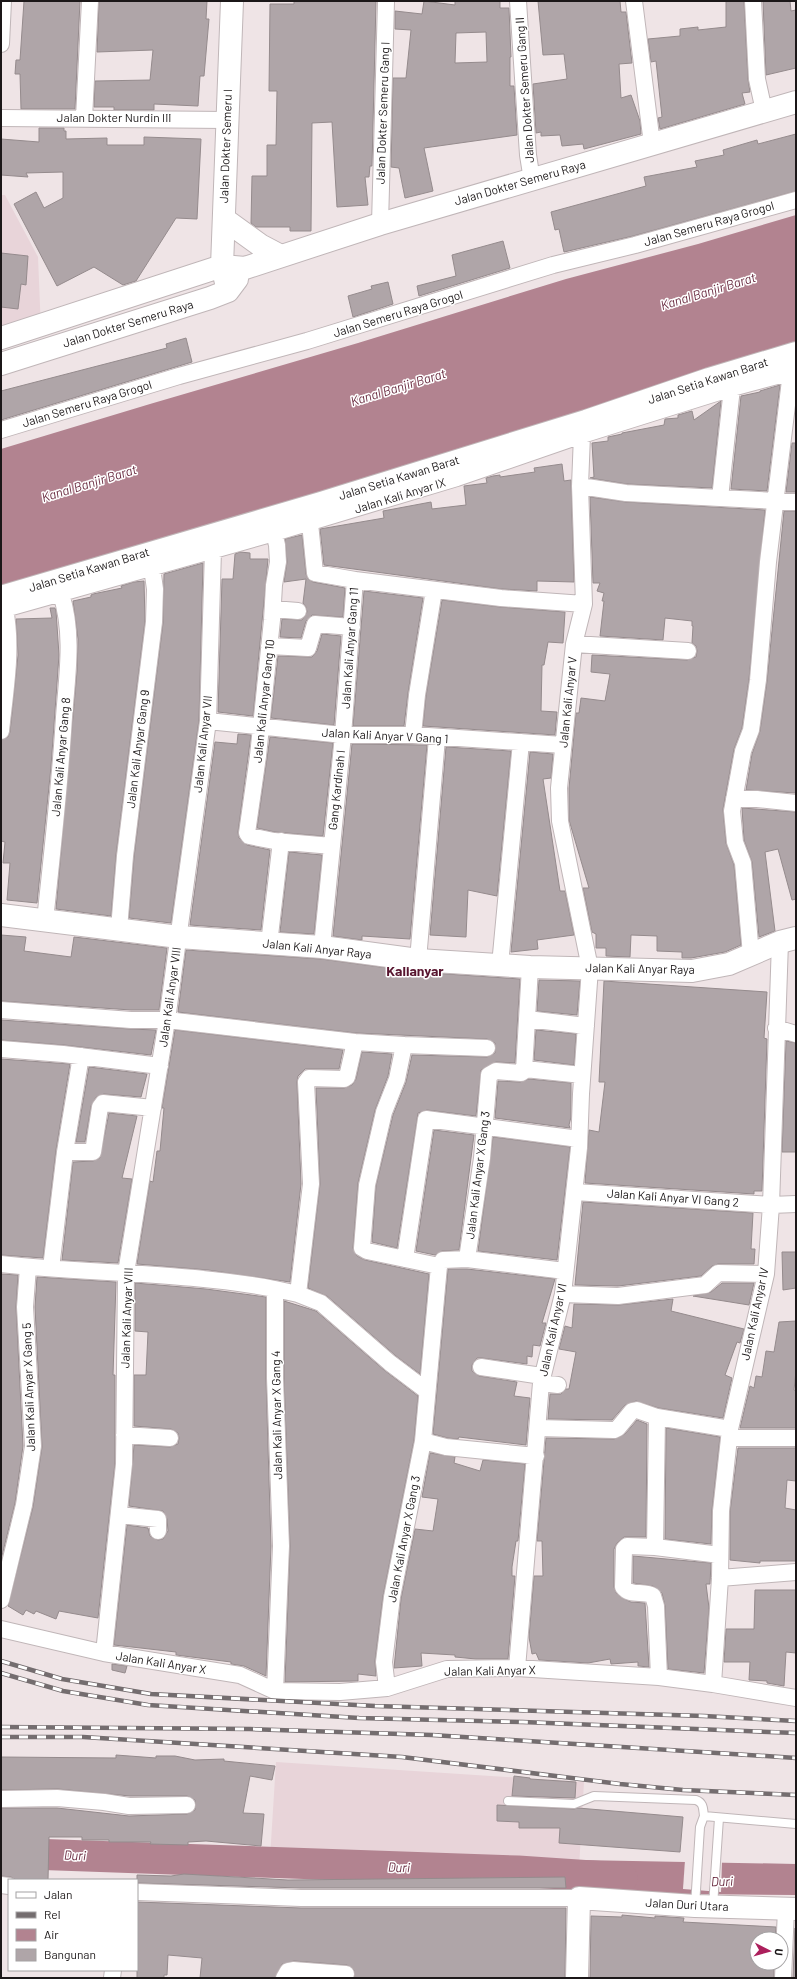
<svg xmlns="http://www.w3.org/2000/svg" width="797" height="1979" font-family="Barlow,sans-serif">
	<style>
		.built { fill: #e8d4d9 }
		.water { fill: #b28390 }
		.pier { fill: #efe4e6 }
		.lines { fill: none; stroke-linecap: round; stroke-linejoin: round }
		.river { stroke: #b28390; stroke-width: 31 }
		.building { fill: #afa5a8; stroke: #958b8d; fill-rule: evenodd }
		.lane-casing { stroke: #c0b6b8; stroke-width: 10 }
		.street-casing { stroke: #c0b6b8; stroke-width: 18 }
		.secondary-casing { stroke: #c0b6b8; stroke-width: 24 }
		.lane { stroke: #fff; stroke-width: 8 }
		.street { stroke: #fff; stroke-width: 16 }
		.secondary { stroke: #fff; stroke-width: 22 }
		.rail-casing { stroke: #746d6f; stroke-width: 4.5 }
		.rail { stroke: #fff; stroke-width: 3; stroke-dasharray: 9; stroke-linecap: butt }
		.labels { text-anchor: middle; stroke-width: 3; stroke-linejoin: round; paint-order: stroke }
		.street-label { font-size: 12px; fill: #1b1718; stroke: #fff }
		.water-label { font-size: 13px; font-style: italic; fill: #6b2d42; stroke: #fff }
		.quarter-label { font-size: 14px; font-weight: bold; fill: #57142e; stroke: #fff }
	</style>
	<rect width="100%" height="100%" fill="#efe4e6"/>
	<!-- built -->
	<path class="built" d="M1,195H5L38,257L41,330L1,334Z
		M276,1762L584,1782L579,1868L270,1858Z"/>
	<!-- water -->
	<path class="water" d="M796,215V352L1,591V449L150,404L358,343L566,279L698,244Z
		M580,1860L796,1864V1895L578,1893Z"/>
	<!-- pier -->
	<path class="pier" d="M685,1860L722,1861L721,1892L683,1889Z"/>
	<g class="lines">
		<!-- river -->
		<path class="river" d="M1,1853L518,1871L622,1878"/>
	</g>
	<!-- building -->
	<path class="building" d="M24,1H80L75,109H21L20,74H15L16,60H20Z
		M99,1H207L206,19H209L204,76H200L198,106L154,104V110H114V107H94L95,81L150,80L153,50L97,52Z
		M294,1H376L372,166H370L369,177H365L368,205L337,207L332,122L312,123L311,231H290V227H256L251,223L252,176H267V145H276L277,91H269L270,4H294Z
		M424,1L455,5V1H500V8H509L511,57H510V86H514L517,135L424,148L433,191L405,198L399,168L391,167L393,78H406L411,30L395,29V11L422,14ZM486,32L487,62L455,63L456,33Z
		M538,1H620L621,12H626L632,63L619,64L621,98L631,95L640,121L641,134L584,149L583,144L562,146L560,135L541,136V132L536,133L533,84L567,79L564,54L543,55Z
		M726,1H744L748,79L750,92L742,93L745,104L660,129L658,118L662,117L656,61L651,62L648,39L680,36V29L698,27V30L726,27Z
		M763,1H790L791,11L796,10V68L766,75Z
		M39,128H64V131H66V139L107,138V145H144V137L201,139L197,219L176,218L136,281L123,285L94,267L57,286L14,204L36,192L44,208L63,198V172L26,173L28,177L1,175V139L39,142Z
		M796,134V191L633,236L564,252L559,229L555,230L551,212L646,186L644,177L697,167L695,161L724,155L723,150L757,140L758,144Z
		M503,241L510,268L419,296L417,286L456,276L452,255Z
		M1,253L28,256L26,285L21,284L18,309L1,307Z
		M388,282L393,304L353,317L348,296L372,289L371,286Z
		M186,338L192,362L1,420V391L167,348L166,344Z
		M780,385L767,491L731,489L741,396L760,392V391Z
		M721,401L712,488L627,484L590,478L594,477L592,443L608,441V437L622,434V433L664,425L665,419L678,418V415L692,411L694,420Z
		M792,443H796V492H786Z
		M562,464L564,481L571,480L574,582L537,581V591L502,589L324,565L320,529L384,518L383,511L431,502L432,509L466,505L464,486L487,483L486,478L493,476L500,475V477L535,472L534,468Z
		M590,497L626,502L765,510L749,679L742,728L734,749L723,809L726,843L734,865L741,945L725,952L691,958H682V952L657,951V936L631,935L630,957L606,956V948H596V934L592,932L583,888H589L569,820V788L576,713H579L581,698L605,701L610,674L591,672L592,655L687,660L696,657L697,651L696,646L692,643L693,626H692V621L665,618L663,640L600,636L604,601H602L604,593L597,591L600,583H593Z
		M784,511H796V793L746,790L752,754L760,731L767,681Z
		M302,535L306,574L308,579L313,582L345,588L343,617L312,615L306,621L301,638L280,637L282,619L302,620L307,612L306,607L303,603L306,579L284,582L287,562L285,539Z
		M240,552L250,553V559H268L253,716L218,712L222,579H233L235,554Z
		M203,563L199,720L171,923L129,918L134,857L163,623L164,574Z
		M144,581L145,621L116,855L111,916L56,909L77,671L78,639L73,601L91,597V595L93,594L122,588L121,586L134,582Z
		M364,591L423,598L408,693L404,726H353Z
		M442,600L500,607L565,612L563,643L548,642L544,665H542L541,711L557,712L555,735L423,726L426,696Z
		M50,608H55L56,611L59,655L51,767L37,903L7,900L10,863H3L5,842L1,841V740L8,737L10,732L18,655L16,619L52,618Z
		M322,634L341,636L334,725L271,718L278,656L312,657L317,651Z
		M238,734L251,735L238,832L239,838L247,845L270,850L261,930L190,925L215,742L237,744Z
		M270,737L333,743L323,836L275,832L257,828Z
		M352,744L427,745L410,939L362,936V940L333,936Z
		M446,747L511,751L497,896L468,890L466,937L430,935Z
		M530,752L553,754L551,778L543,779L560,891H565L574,935L537,940L538,949L511,952Z
		M742,808L796,812V899L792,900L778,849L765,852L775,931L759,937L752,862L744,840Z
		M289,852L322,855L314,934L280,932Z
		M1,935L26,937L24,951L71,957L74,937L167,948L159,1010H131L1,1001Z
		M186,950L321,959L417,972L520,979L515,1063L496,1062L481,1070L476,1116L427,1110L418,1113L397,1248L372,1242L376,1186L393,1115L406,1082L412,1055L487,1057L495,1053V1043L487,1039L356,1033L178,1012Z
		M539,980L580,981L577,1015L537,1011Z
		M604,981L767,992L764,1038L767,1039L762,1191H754V1194L585,1183L589,1130L599,1132L605,1082H599Z
		M1,1020L130,1029L156,1030L151,1055L64,1045L1,1040Z
		M175,1030L343,1050L339,1069H305L298,1076L297,1082L301,1184L290,1282L208,1270L137,1264L150,1181L153,1182L157,1151H160L164,1108H162Z
		M536,1030L576,1034L574,1065L534,1060Z
		M786,1041L796,1043V1152H782Z
		M362,1052L392,1054L388,1076L375,1110L358,1183L353,1248L357,1256L365,1260L429,1274L420,1374L396,1356L327,1296L308,1288L320,1184L316,1088H344L352,1085L356,1079Z
		M1,1059L70,1064L56,1150L43,1258L1,1255Z
		M89,1067L147,1074L141,1097L104,1094L96,1097L91,1106L85,1142H76Z
		M529,1079L571,1083V1117L569,1125L570,1128L495,1118L498,1081L520,1082Z
		M109,1113L137,1116L122,1178L132,1179L118,1263L62,1260L73,1162L93,1161L100,1158Z
		M434,1130L474,1135L459,1250L442,1251L435,1255L416,1251Z
		M493,1137L570,1147L557,1260L478,1251Z
		M583,1202L753,1213L751,1249H755L754,1264H718L712,1266L701,1276L618,1286L575,1285Z
		M782,1252H796V1288L783,1290Z
		M448,1269H467L555,1279L542,1323H546L540,1346L533,1345L532,1357L527,1356V1364L482,1358H477L472,1365V1371L479,1376L517,1382L514,1396L530,1398L526,1445L459,1437L458,1439L448,1438L433,1434Z
		M1,1274L18,1275L16,1307L23,1446L15,1503L1,1560Z
		M37,1277L116,1282L113,1375H115V1463L98,1618L59,1611L56,1619L36,1611L34,1614L26,1610L23,1615L8,1606L33,1507L42,1447L35,1307Z
		M135,1283L206,1289L266,1297V1378L271,1546L266,1676L244,1666L231,1664V1662L176,1655V1652L114,1645L127,1525L148,1528L150,1536L158,1540L163,1539L168,1531L167,1519L163,1511L129,1506L134,1445L170,1447L178,1444L179,1438L178,1433L171,1429L134,1426V1375H146L148,1332L135,1331Z
		M722,1283H754L749,1305L693,1296L711,1292Z
		M673,1299L671,1311L744,1329L740,1343L737,1342L725,1375L732,1378L723,1418L659,1408L636,1401L625,1405L612,1420L548,1419L550,1394H561L566,1389H569L576,1352L559,1349L565,1326L572,1328L574,1304L619,1305Z
		M284,1301L316,1311L384,1370L418,1396L414,1440L383,1596L375,1661L376,1676L358,1674V1681L285,1682L290,1546L284,1378Z
		M796,1321V1371L794,1390L796,1391V1428H740L750,1386L754,1388L756,1376L762,1377L766,1351L774,1352L779,1322Z
		M637,1420L647,1424L646,1537H624L617,1543L614,1549V1587L616,1593L622,1598L631,1602L645,1603L649,1667L638,1666V1662L611,1664L610,1659L588,1663L539,1660L536,1653L532,1654L529,1637L534,1576H543L542,1541H537L546,1438L614,1439L625,1434Z
		M666,1428L720,1437L712,1510L711,1544L665,1539Z
		M738,1448H796V1481L787,1480L785,1508L796,1510V1561H760V1563L730,1560V1512Z
		M430,1453L455,1457L454,1463L480,1471L483,1460L525,1464L518,1541H516L512,1567V1576H515L508,1659H476L455,1657V1655L421,1653L422,1666L394,1668L401,1599L415,1529L433,1531L438,1499L422,1497Z
		M633,1556L711,1563L710,1584H706L709,1608L704,1673L668,1669L665,1606L662,1593L653,1586L633,1583Z
		M755,1590H796V1653L786,1652L784,1686L767,1683V1681L749,1680L750,1662H724L726,1629H754Z
		M112,1664L127,1666L125,1673L112,1670Z
		M116,1755L156,1758V1756H175L195,1760L224,1759V1761L234,1762L275,1766L272,1780L250,1776L243,1813L264,1814L261,1846L206,1841L188,1842V1845L150,1844L151,1842H109V1840H82V1837H49L48,1880H16L11,1877L1,1876V1808H57L129,1816L187,1814L195,1810V1800L187,1796H130L58,1789L1,1790V1757L116,1758Z
		M514,1776L530,1778V1779L576,1782L575,1798L512,1796Z
		M497,1805L574,1809L578,1808L683,1817L680,1852L559,1843L560,1828H519V1822L497,1821Z
		M184,1874L288,1880L565,1877L566,1888H301L137,1883V1875L171,1876Z
		M137,1902L301,1908H566L565,1978H354V1970L347,1965L294,1961L282,1964L275,1978H200L202,1958L168,1955L167,1975H164V1978H137Z
		M622,1915L655,1918V1916L684,1918L683,1922L776,1927L775,1939H757V1963H774V1978H590L591,1916L622,1917Z
		M795,1928L796,1978H793Z"/>
	<g class="lines">
		<!-- lane casing -->
		<g class="lane-casing">
			<path id="lane" d="M508,1801L574,1804L594,1796L696,1800C704,1803 703,1809 704,1816L796,1824
				M695,1906L700,1827L704,1816
				M713,1906L719,1818"/>
		</g>
		<!-- street casing -->
		<g class="street-casing">
			<path id="street" d="M518,1L528,155L532,180
				M634,1L652,144
				M753,1L757,79L764,111
				M1,44L3,1
				M1,118L227,120
				M84,118L90,1
				M380,224L386,1
				M732,388L720,498L796,502
				M1,430L179,376L307,341L553,265L635,245L796,200
				M580,486L626,493L720,498
				M310,523L315,573L355,580L343,735L322,947
				M274,533L277,545L278,562L274,585L272,620L258,756L247,833L249,836L274,841L332,846
				M355,580L501,598L584,604
				M273,609L298,611
				M1,610L274,533L457,478L582,435L732,388L796,371
				M574,644L688,651
				M269,646L308,648L315,624L352,627
				M208,721L343,735H413L563,745
				M1,731C5,691 13,649 5,609
				M413,735L417,695L434,590
				M734,799H757L796,803
				M45,921C52,853 60,785 64,717C67,676 74,634 61,594
				M119,929L125,856L154,622L155,589L152,568
				M269,944L281,841
				M751,955L743,863L735,842L732,811L743,751L751,730L758,680L768,562L791,372
				M418,960L437,738
				M500,965L521,742
				M1,1010L131,1020H167L355,1042L404,1045L397,1079L384,1112L367,1185L362,1248L367,1251L439,1266
				M527,1019L586,1026
				M776,1028L796,1034
				M404,1045L487,1048
				M1,1049L63,1054L160,1066
				M525,1069L582,1075
				M65,1152H93L100,1107L103,1103L153,1108
				M575,1192L771,1205L796,1204
				M405,1259L426,1119L579,1139
				M467,1259L565,1271
				M1,1264C92,1274 185,1272 275,1289V1378L281,1546L275,1691
				M51,1268L65,1152L81,1056
				M275,1289L298,1294L321,1303L390,1363L427,1391
				M298,1294L311,1184L306,1082L309,1078L344,1079L347,1077L355,1042
				M563,1294L618,1296L705,1285L718,1273L766,1274
				M481,1367L542,1376
				M541,1383L558,1385
				M657,1417L655,1547L627,1546L624,1549L623,1587C630,1597 644,1590 653,1596L656,1606L659,1677
				M538,1428L614,1430L618,1428L632,1411L637,1410L657,1417L730,1429
				M124,1435L170,1438
				M729,1438H796
				M423,1441L446,1447L536,1456
				M119,1515L158,1519V1531
				M655,1547L720,1555
				M720,1578L796,1572
				M1,1600L24,1505L33,1446L25,1307L28,1267
				M1,1629L104,1653L240,1675L275,1691L340,1692L387,1688L447,1669L517,1668L659,1677L713,1684L796,1698
				M104,1653L124,1464L126,1273L167,1020L208,721L213,550
				M517,1668L541,1383L563,1294L579,1148L581,1094L590,968L560,821L559,788L574,644L584,604L580,486L582,435
				M713,1684L720,1578L721,1511L730,1429L766,1274L771,1205L780,942
				M387,1688L384,1662L392,1597L423,1441L439,1266L443,1260L467,1259L482,1158L489,1075L496,1071L521,1073L524,1071L530,967
				M1,1799L57,1798L104,1802L129,1806L187,1805
				M1,1885L9,1886
				M137,1892L301,1898H579
				M112,1978L113,1970
				M284,1978L288,1971L293,1970L346,1974
				M783,1978L786,1909"/>
		</g>
		<!-- secondary casing -->
		<g class="secondary-casing">
			<path id="secondary" d="M224,219L260,245L279,255
				M228,291L222,266L232,1
				M1,338L222,266L245,268L380,224L796,102
				M1,364L210,298L228,291L237,279
				M1,597L321,503L586,421L709,379L796,353
				M1,915L179,937L322,947L418,960L530,967L692,971L729,964L780,942L796,938
				M577,1978L579,1898L695,1906L796,1909"/>
		</g>
		<!-- lane -->
		<use href="#lane" class="lane"/>
		<!-- street -->
		<use href="#street" class="street"/>
		<!-- secondary -->
		<use href="#secondary" class="secondary"/>
		<!-- rail casing -->
		<g class="rail-casing">
			<path id="rail" d="M1,1661L62,1679L151,1694L375,1706L704,1716L796,1721
				M1,1673L63,1691L148,1705L359,1718L523,1722L796,1733
				M1,1727L250,1729L432,1735L796,1758
				M1,1737H83L402,1757L620,1784L683,1790L796,1795"/>
		</g>
		<!-- rail -->
		<use href="#rail" class="rail"/>
	</g>
	<g class="labels">
		<!-- street labels -->
		<g class="street-label">
			<text transform="translate(525 90) rotate(-94)" y="4">Jalan Dokter Semeru Gang II</text>
			<text transform="translate(383 113) rotate(-88)" y="4">Jalan Dokter Semeru Gang I</text>
			<text x="114" y="122">Jalan Dokter Nurdin III</text>
			<text transform="translate(226 146) rotate(-88)" y="4">Jalan Dokter Semeru I</text>
			<text transform="translate(520 183) rotate(-16)" y="4">Jalan Dokter Semeru Raya</text>
			<text transform="translate(709 224) rotate(-16)" y="4">Jalan Semeru Raya Grogol</text>
			<text transform="translate(398 314) rotate(-17)" y="4">Jalan Semeru Raya Grogol</text>
			<text transform="translate(128 324) rotate(-17)" y="4">Jalan Dokter Semeru Raya</text>
			<text transform="translate(708 381) rotate(-18)" y="4">Jalan Setia Kawan Barat</text>
			<text transform="translate(87 404) rotate(-17)" y="4">Jalan Semeru Raya Grogol</text>
			<text transform="translate(399 478) rotate(-17)" y="4">Jalan Setia Kawan Barat</text>
			<text transform="translate(400 496) rotate(-17)" y="4">Jalan Kali Anyar IX</text>
			<text transform="translate(89 570) rotate(-17)" y="4">Jalan Setia Kawan Barat</text>
			<text transform="translate(350 648) rotate(-86)" y="4">Jalan Kali Anyar Gang 11</text>
			<text transform="translate(264 701) rotate(-84)" y="4">Jalan Kali Anyar Gang 10</text>
			<text transform="translate(568 702) rotate(-84)" y="4">Jalan Kali Anyar V</text>
			<text transform="translate(385 736) rotate(3)" y="4">Jalan Kali Anyar V Gang 1</text>
			<text transform="translate(203 744) rotate(-84)" y="4">Jalan Kali Anyar VII</text>
			<text transform="translate(138 749) rotate(-83)" y="4">Jalan Kali Anyar Gang 9</text>
			<text transform="translate(61 757) rotate(-85)" y="4">Jalan Kali Anyar Gang 8</text>
			<text transform="translate(337 790) rotate(-84)" y="4">Gang Kardinah I</text>
			<text transform="translate(317 949) rotate(6)" y="4">Jalan Kali Anyar Raya</text>
			<text transform="translate(640 969) rotate(1)" y="4">Jalan Kali Anyar Raya</text>
			<text transform="translate(170 997) rotate(-82)" y="4">Jalan Kali Anyar VIII</text>
			<text transform="translate(478 1175) rotate(-83)" y="4">Jalan Kali Anyar X Gang 3</text>
			<text transform="translate(673 1198) rotate(4)" y="4">Jalan Kali Anyar VI Gang 2</text>
			<text transform="translate(755 1314) rotate(-78)" y="4">Jalan Kali Anyar IV</text>
			<text transform="translate(127 1318) rotate(-88)" y="4">Jalan Kali Anyar VIII</text>
			<text transform="translate(553 1330) rotate(-78)" y="4">Jalan Kali Anyar VI</text>
			<text transform="translate(29 1387) rotate(-92)" y="4">Jalan Kali Anyar X Gang 5</text>
			<text transform="translate(277 1415) rotate(-91)" y="4">Jalan Kali Anyar X Gang 4</text>
			<text transform="translate(404 1539) rotate(-79)" y="4">Jalan Kali Anyar X Gang 3</text>
			<text transform="translate(161 1663) rotate(9)" y="4">Jalan Kali Anyar X</text>
			<text transform="translate(490 1671) rotate(-1)" y="4">Jalan Kali Anyar X</text>
			<text transform="translate(687 1905) rotate(3)" y="4">Jalan Duri Utara</text>
		</g>
		<!-- water labels -->
		<g class="water-label">
			<text transform="translate(708 291) rotate(-17)" y="5">Kanal Banjir Barat</text>
			<text transform="translate(398 387) rotate(-17)" y="5">Kanal Banjir Barat</text>
			<text transform="translate(89 483) rotate(-17)" y="5">Kanal Banjir Barat</text>
			<text transform="translate(75 1855) rotate(2)" y="5">Duri</text>
			<text transform="translate(399 1867) rotate(2)" y="5">Duri</text>
			<text transform="translate(722 1881) rotate(-1)" y="5">Duri</text>
		</g>
		<!-- quarter labels -->
		<g class="quarter-label">
			<text x="415" y="976">Kalianyar</text>
		</g>
	</g>
	<!-- border -->
	<rect width="797" height="1979" fill="none" stroke="#1b1718" stroke-width="4"/>
	<!-- legend -->
	<rect x="8" y="1879" width="130" height="92" fill="#ffffff" stroke="#a4a2a3"/>
	<rect x="16" y="1892" width="20" height="6" fill="#ffffff" stroke="#a4a2a3"/>
	<text x="44" y="1899" font-size="12" fill="#1b1718">Jalan</text>
	<rect x="16" y="1912" width="20" height="6" fill="#746d6f" stroke="#a4a2a3"/>
	<text x="44" y="1919" font-size="12" fill="#1b1718">Rel</text>
	<rect x="16" y="1929" width="20" height="12" fill="#b28390" stroke="#a4a2a3"/>
	<text x="44" y="1939" font-size="12" fill="#1b1718">Air</text>
	<rect x="16" y="1949" width="20" height="12" fill="#afa5a8" stroke="#a4a2a3"/>
	<text x="44" y="1959" font-size="12" fill="#1b1718">Bangunan</text>
	<!-- north arrow -->
	<g transform="translate(769 1951) rotate(96)"><circle r="19" fill="#ffffff" stroke="#a4a2a3"/>
	<path d="M0-3L7 15L0 10L-7 15Z" fill="#ac1f5c"/>
	<text y="-6" font-size="11" font-weight="bold" text-anchor="middle" fill="#1b1718">U</text>
	</g>
</svg>
